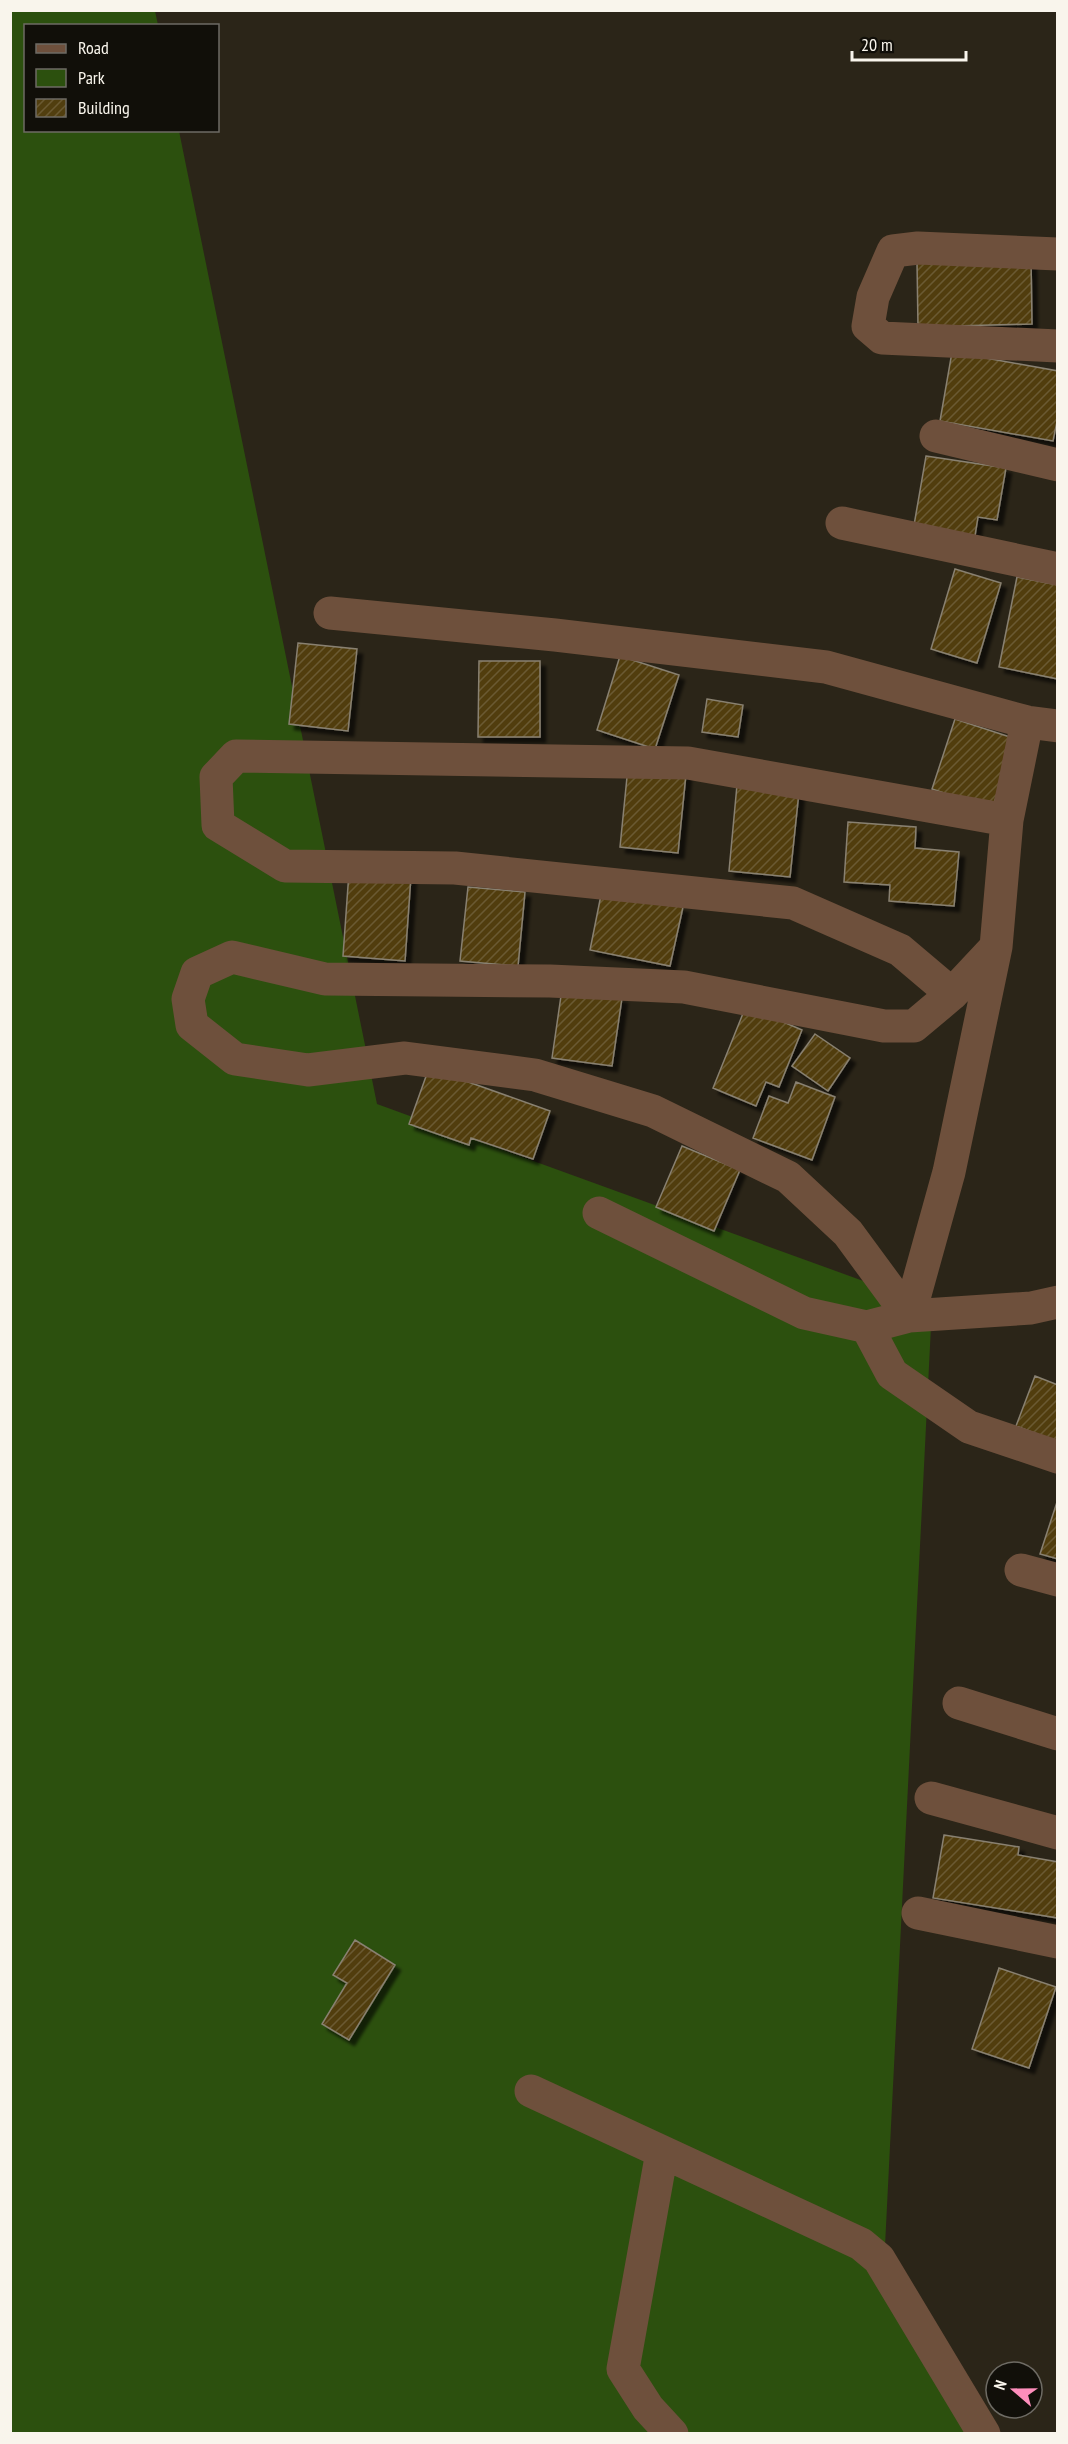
<svg xmlns="http://www.w3.org/2000/svg" width="1068" height="2444" font-family="'PT Sans Narrow',sans-serif">
	<style>
		.green { fill: #2c500e }
		.building { fill: url(#building-hatch); stroke: #898171; stroke-width: 1.5; filter: url(#shadow) }
		.lines { fill: none; stroke-linecap: round; stroke-linejoin: round }
		.minor { stroke: #6e503c; stroke-width: 33 }
	</style>
	<defs>
		<pattern id="building-hatch" width="6" height="6" patternUnits="userSpaceOnUse" patternTransform="scale(1.5)"><rect width="6" height="6" fill="#513e0f"/><path d="M-1 1l2-2M0 6l6-6M5 7l2-2" fill="none" stroke="#6b5a32"/></pattern>
		<filter id="shadow"><feDropShadow dx="5.5" dy="5.5" stdDeviation="1.5" flood-color="#0009"/></filter>
	</defs>
	<rect width="100%" height="100%" fill="#2b2518"/>
	<!-- green -->
	<path class="green" d="M11,11H155L158,25L26,26V130L179,131L377,1104L932,1306L885,2246L990,2433L11,2434Z"/>
	<!-- building -->
	<path class="building" d="M1031,259L1032,324L918,327L917,262Z
		M952,352L1058,371V417L1053,441L940,421Z
		M926,456L1006,468L997,520L978,517L974,542L913,531Z
		M955,569L1001,583L977,663L931,649Z
		M1017,577L1058,585V679L999,667Z
		M298,643L357,649L348,731L289,724Z
		M620,656L679,675L655,749L597,730Z
		M479,661H540V737H478Z
		M707,699L743,705L738,737L702,732Z
		M955,719L1016,739L992,809L932,789Z
		M628,767L686,774L678,853L620,847Z
		M737,785L799,792L790,877L729,871Z
		M848,822L916,827L915,848L959,852L954,906L889,901L890,885L844,882Z
		M349,872L411,876L405,961L343,956Z
		M468,887L525,892L518,966L460,961Z
		M602,890L683,907L670,966L590,950Z
		M562,989L622,998L612,1066L552,1058Z
		M746,1006L802,1030L779,1087L766,1082L756,1106L713,1088Z
		M815,1034L850,1058L828,1091L792,1066Z
		M429,1068L550,1111L533,1159L471,1138L469,1145L409,1124Z
		M796,1082L835,1097L812,1160L753,1138L769,1096L788,1103Z
		M682,1146L740,1170L714,1231L656,1207Z
		M1035,1376L1058,1385V1442L1016,1426Z
		M1058,1499V1559L1040,1554Z
		M944,1835L1019,1847L1018,1855L1058,1862V1918L933,1898Z
		M355,1940L395,1965L349,2040L322,2024L347,1983L333,1975Z
		M999,1968L1056,1987L1029,2068L972,2049Z"/>
	<g class="lines">
		<!-- minor -->
		<path class="minor" d="M1058,254L918,248L893,251L873,297L868,326L882,338L1058,346
			M936,436L1058,465
			M842,523L1058,569
			M330,613L555,635L826,667L1027,722L1058,726
			M952,994L900,950L793,903L455,868L285,866L218,825L216,777L236,756L688,763L1007,820
			M599,1213L804,1313L867,1327L909,1316L1031,1308L1058,1302
			M909,1316L848,1233L788,1177L653,1111L535,1075L405,1058L308,1070L235,1059L192,1025L188,999L197,973L232,957L325,979L550,981L684,987L884,1026H914L952,994L996,947L1007,820L1027,722
			M909,1316L949,1172L996,947
			M867,1327L892,1374L969,1427L1058,1457
			M1021,1570L1058,1580
			M959,1703L1058,1734
			M931,1798L1058,1833
			M918,1913L1058,1942
			M531,2091L861,2244L879,2259L984,2434
			M662,2152L623,2369L648,2408L672,2434"/>
	</g>
	<!-- border -->
	<rect width="1068" height="2444" fill="none" stroke="#f9f5ec" stroke-width="24"/>
	<!-- legend -->
	<rect x="24" y="24" width="195" height="108" fill="#110f09" stroke="#6e6b64" stroke-width="1.5"/>
	<rect x="36" y="44" width="30" height="9" fill="#6e503c" stroke="#6e6b64" stroke-width="1.5"/>
	<text x="78" y="54" font-size="18" fill="#f9f5ec">Road</text>
	<rect x="36" y="69" width="30" height="18" fill="#2c500e" stroke="#6e6b64" stroke-width="1.5"/>
	<text x="78" y="84" font-size="18" fill="#f9f5ec">Park</text>
	<rect x="36" y="99" width="30" height="18" fill="url(#building-hatch)" stroke="#6e6b64" stroke-width="1.5"/>
	<text x="78" y="114" font-size="18" fill="#f9f5ec">Building</text>
	<!-- north arrow -->
	<g transform="translate(1014 2390) rotate(290)"><circle r="28" fill="#110f09" stroke="#6e6b64" stroke-width="1.5"/>
	<path d="M0-4.5L10 22L0 15L-10 22Z" fill="#fe8ebc"/>
	<text y="-9" font-size="16" font-weight="bold" text-anchor="middle" fill="#f9f5ec">N</text>
	</g>
	<!-- scale -->
	<path d="M852 51v9h114v-9" fill="none" stroke="#f9f5ec" stroke-width="3"/>
	<text x="861" y="51" font-size="18" fill="#f9f5ec" stroke="#110f09" stroke-width="4.5" paint-order="stroke">20 m</text>
</svg>
